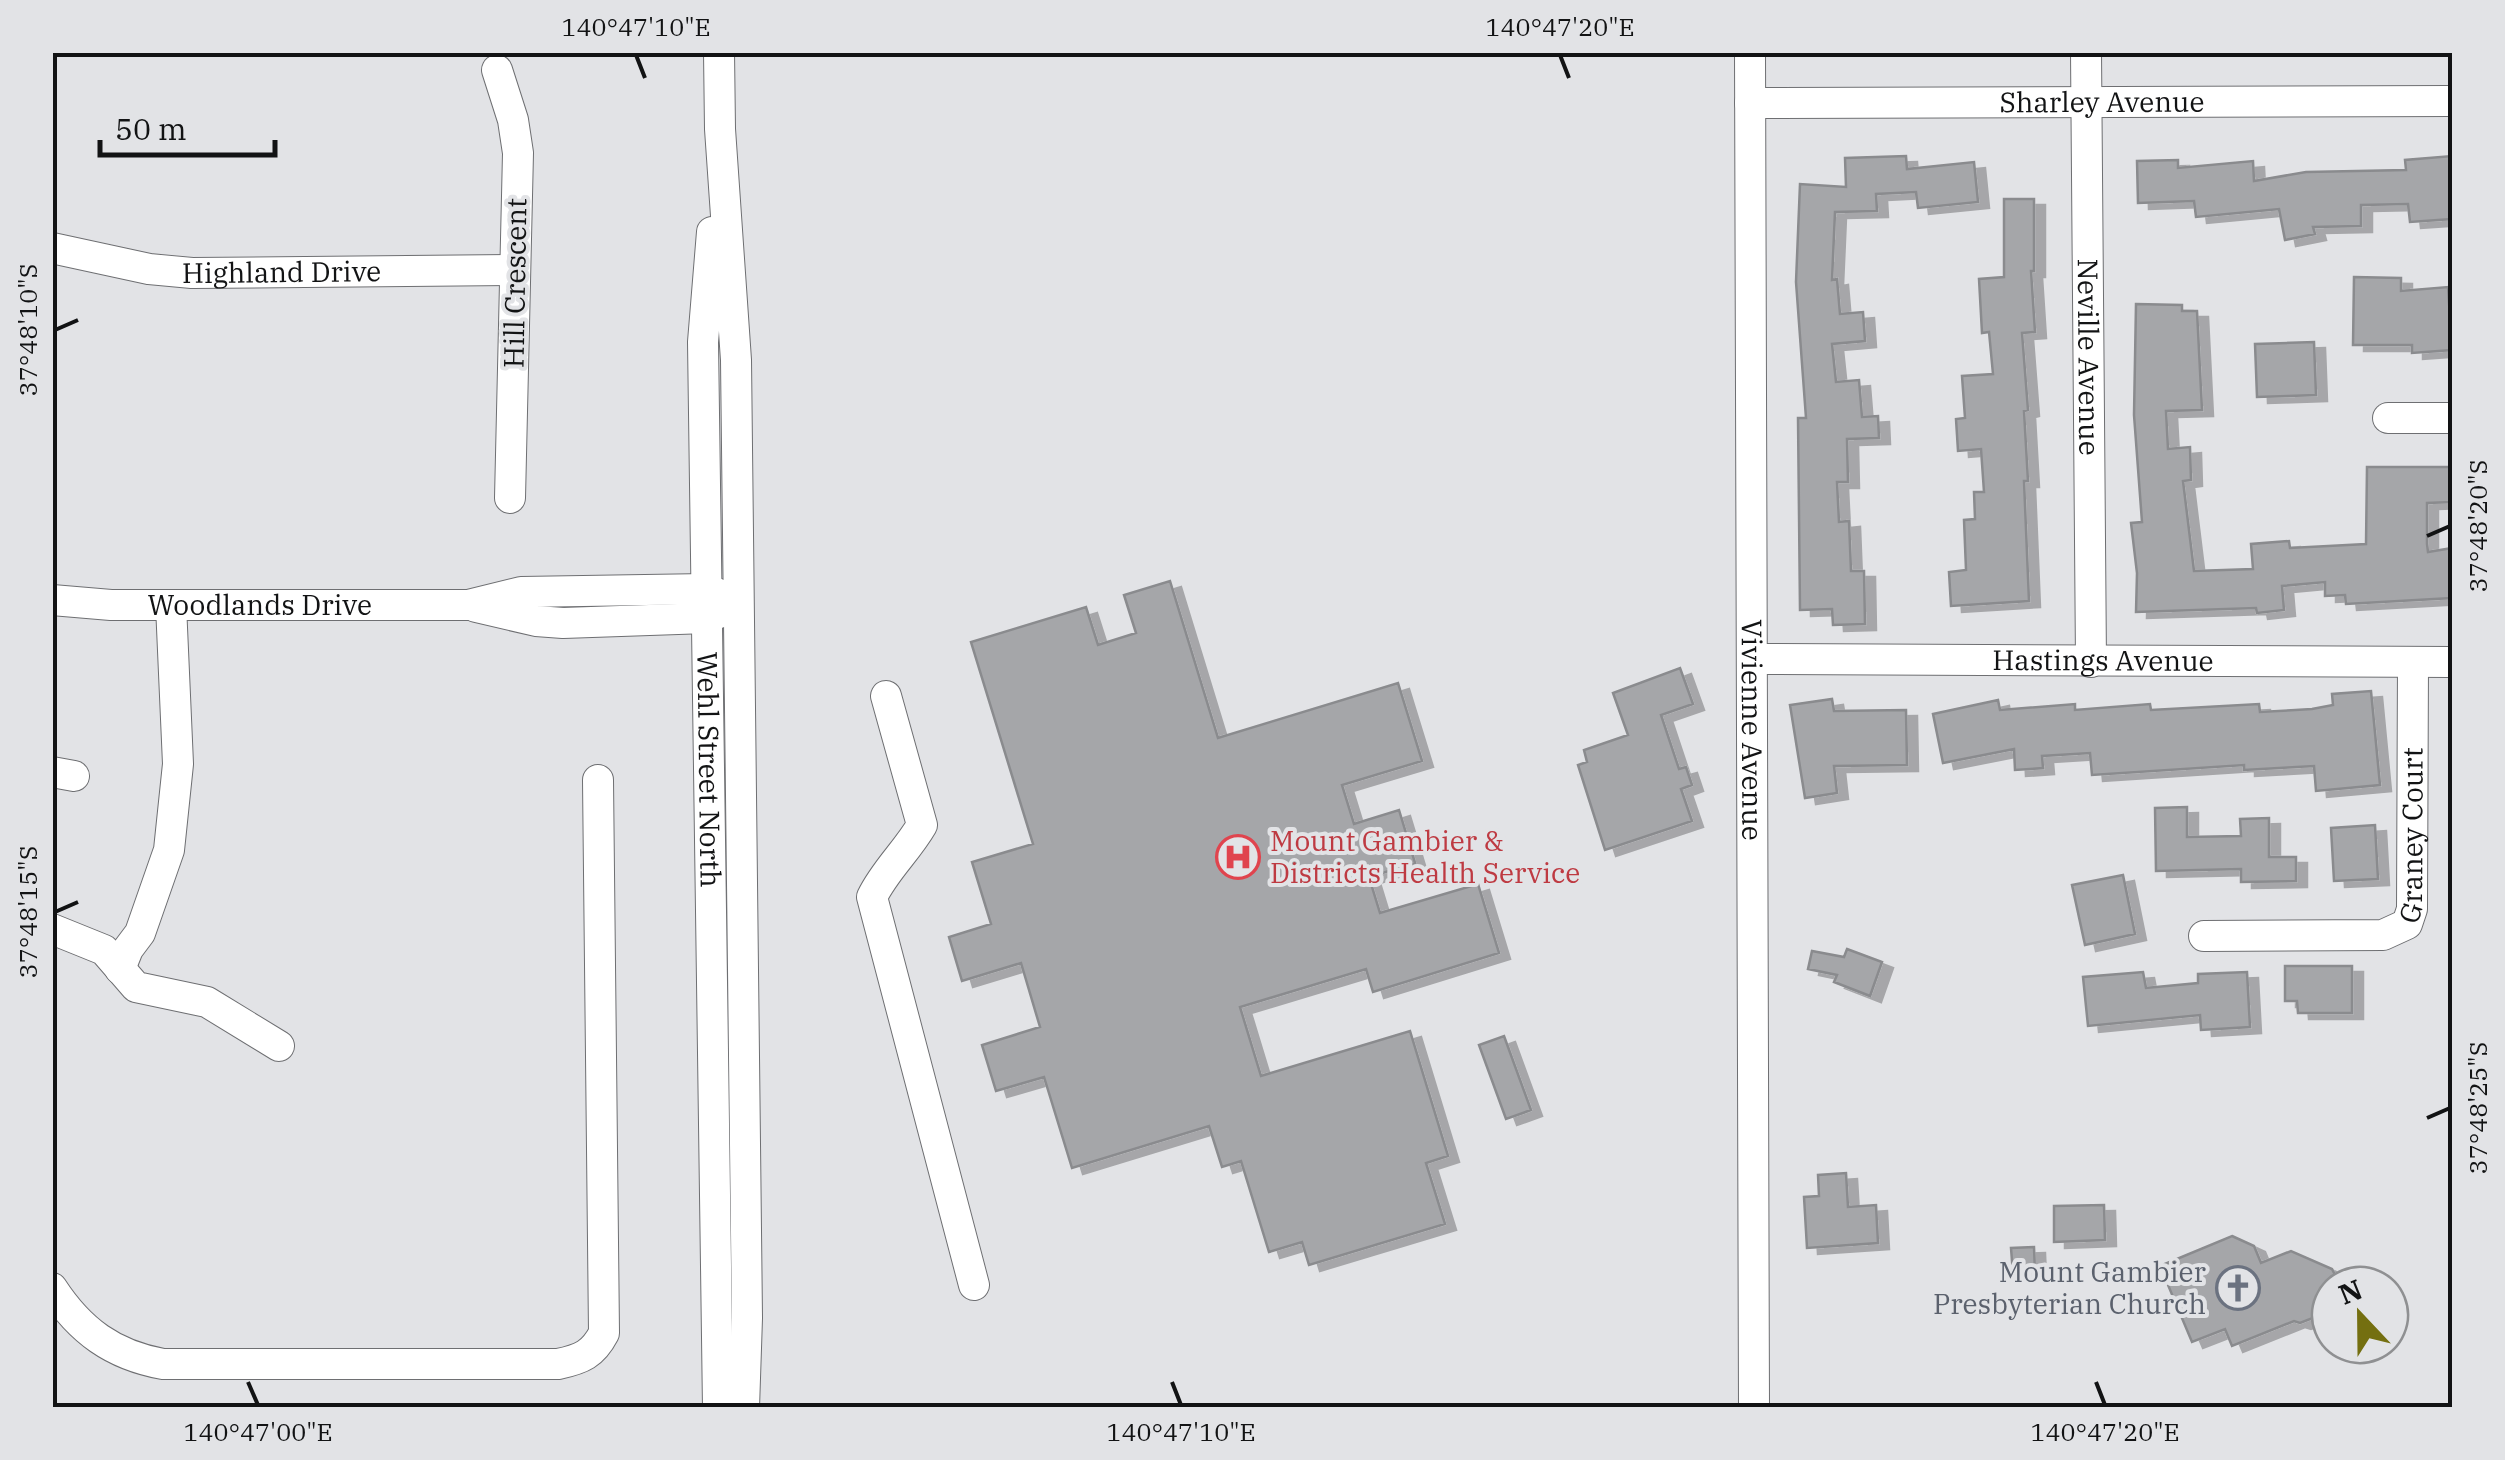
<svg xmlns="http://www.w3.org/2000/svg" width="2505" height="1460" font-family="'IBM Plex Serif',serif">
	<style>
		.building { fill: #a5a6a9; stroke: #8a8b8e; stroke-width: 2.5; filter: url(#shadow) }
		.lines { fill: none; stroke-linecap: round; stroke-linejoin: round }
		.minor-casing { stroke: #6e6f72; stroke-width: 32 }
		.minor { stroke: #fff; stroke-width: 30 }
		.ticks { fill: none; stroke: #121314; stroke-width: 4 }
		.labels { text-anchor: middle; stroke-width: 8; stroke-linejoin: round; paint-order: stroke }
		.street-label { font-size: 28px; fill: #121314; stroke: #e2e3e6 }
		.health-label { font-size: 28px; fill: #be3a42; stroke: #e2e3e6; text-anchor: start }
		.worship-label { font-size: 28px; fill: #5b616d; stroke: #e2e3e6; text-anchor: end }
		.neatline { fill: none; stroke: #121314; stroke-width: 4 }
		.ticks-label { font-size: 25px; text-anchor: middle; fill: #121314 }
	</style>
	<defs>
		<filter id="shadow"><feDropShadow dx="11" dy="6" stdDeviation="0" flood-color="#0004"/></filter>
	</defs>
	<rect width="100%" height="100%" fill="#e2e3e6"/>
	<!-- building -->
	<path class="building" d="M1906,156L1907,169L1974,162L1978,202L1918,208L1916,192L1876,194L1877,211L1835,212L1832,280L1837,279L1840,314L1863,312L1865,341L1832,344L1836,382L1859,380L1862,417L1878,416L1879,438L1847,439L1848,482H1837L1839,522L1849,521L1851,571H1864L1865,624L1833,625L1832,609L1800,610L1798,418H1806L1796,282L1800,184L1846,187L1845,158Z
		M2452,156V219L2410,222L2408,204L2361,205V226L2313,227L2315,234L2285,240L2279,209L2196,217L2194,201L2138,203L2137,161L2178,160V168L2253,161L2254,181L2306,172L2406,170L2405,160Z
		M2004,199H2034V271H2031L2035,332L2022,333L2028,410L2024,411L2028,481H2024L2029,601L1951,606L1949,572L1966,570L1964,520L1975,519L1974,492H1984L1981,449L1958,451L1956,419L1965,418L1962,376L1993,374L1989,332L1982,333L1979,279L2004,277Z
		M2354,277L2401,278V291L2448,287L2452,350L2412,353V345H2353Z
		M2136,304L2182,305V311H2197L2202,410L2166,411L2168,449L2190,447L2191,480L2183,481L2194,571L2253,569L2251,544L2289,541L2290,548L2366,544L2367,467H2452V502L2427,503V544L2428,552L2452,548V598L2346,604L2345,595L2325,596V582L2282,586L2284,610L2257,613L2256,608L2136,612L2137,573L2131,523L2142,522L2134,415Z
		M2314,342L2316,395L2257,397L2255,344Z
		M1170,581L1218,738L1398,683L1422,761L1342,785L1354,824L1399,810L1415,863L1369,877L1380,913L1478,884L1499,953L1373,992L1366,969L1240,1007L1261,1076L1410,1031L1448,1156L1426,1163L1445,1224L1309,1265L1302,1242L1269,1252L1241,1161L1222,1167L1209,1126L1072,1168L1044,1077L996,1091L982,1045L1040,1027L1021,963L962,981L949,937L991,924L972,862L1033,844L971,642L1086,607L1098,645L1136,633L1124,595Z
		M1680,668L1693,704L1661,715L1679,769L1686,767L1692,785L1681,789L1692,821L1605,850L1578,765L1587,762L1584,750L1628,735L1613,693Z
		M2371,691L2380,785L2316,791L2314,766L2244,770V765L2092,775L2090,753L2042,756L2043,768L2015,770L2014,749L1943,763L1933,714L1998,700L2000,710L2075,704V710L2150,704L2151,710L2259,704L2260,712L2312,709L2333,705L2332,694Z
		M1832,699L1834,711L1906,710L1907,765L1834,766L1837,793L1805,798L1790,705Z
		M2187,807V837L2241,836L2240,819L2269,818V857H2296V881L2241,882V869L2156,871L2155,808Z
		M2375,825L2378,879L2334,881L2331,828Z
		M2123,875L2135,934L2085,945L2072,885Z
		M1847,949L1882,962L1870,996L1834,982L1837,975L1808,969L1812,951L1844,957Z
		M2285,966H2352V1013H2298L2297,1001H2285Z
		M2143,972L2146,988L2198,983V974L2247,972L2250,1027L2201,1030L2200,1015L2088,1026L2083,977Z
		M1504,1036L1531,1110L1506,1119L1479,1045Z
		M1846,1173L1848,1207L1876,1205L1878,1243L1807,1248L1804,1197L1819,1196L1818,1175Z
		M2104,1205L2105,1240L2054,1242V1206Z
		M2232,1236L2254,1246L2261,1263L2291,1251L2332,1269L2336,1277L2318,1316L2300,1323L2294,1321L2232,1346L2225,1329L2192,1342L2160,1266Z
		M2034,1247L2035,1272L2013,1274L2011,1248Z"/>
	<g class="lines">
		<!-- minor casing -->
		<g class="minor-casing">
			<g id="minor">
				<path d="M719,52L720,129L736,360L747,1318L744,1408"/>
				<path id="s1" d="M1750,52L1754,1408"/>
				<path id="s2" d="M2086,52L2091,662"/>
				<path d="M497,70L513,120L518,153L510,498"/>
				<path id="s3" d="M1750,103L2452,101"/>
				<path id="s4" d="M712,232L703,342L718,1408"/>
				<path id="s5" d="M52,248L149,269L192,273L515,270"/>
				<path d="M2388,418H2452"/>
				<path id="s6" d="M52,600L111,605H468L521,592L707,589L723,596"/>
				<path d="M476,607L536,621L563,623L707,618L726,610"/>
				<path id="s7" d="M1753,659L2452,662"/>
				<path d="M886,696L922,825C907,851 885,870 872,897L974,1285"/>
				<path d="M52,772L74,776"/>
				<path d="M52,929L104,950L136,987L207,1002L279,1046"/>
				<path id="s8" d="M2204,936L2383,935L2407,924L2412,909L2413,662"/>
				<path d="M120,969L128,949L140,933L169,850L178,764L171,605"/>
				<path d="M52,1288C80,1331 113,1355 163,1364H558C582,1359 593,1354 604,1333L598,780"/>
			</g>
		</g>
		<!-- minor -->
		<use href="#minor" class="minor"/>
	</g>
	<!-- ticks -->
	<path class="ticks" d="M636,55L645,78M1560,55L1569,78M55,330L78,320M2427,536L2450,526M55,912L78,902M2427,1118L2450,1108M248,1382L258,1405M1172,1382L1181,1405M2096,1382L2105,1405"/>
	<!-- icons -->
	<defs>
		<g id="hospital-ring" transform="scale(2.25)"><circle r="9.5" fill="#e2e3e6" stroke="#e0444e" stroke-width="1.5"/><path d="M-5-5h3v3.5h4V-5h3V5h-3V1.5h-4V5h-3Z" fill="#e0444e"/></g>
		<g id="church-ring" transform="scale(2.25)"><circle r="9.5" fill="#e2e3e6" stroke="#6b7280" stroke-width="1.5"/><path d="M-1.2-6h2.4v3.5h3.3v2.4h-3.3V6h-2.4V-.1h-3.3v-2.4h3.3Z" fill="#6b7280"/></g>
	</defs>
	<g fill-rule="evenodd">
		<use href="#hospital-ring" x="1238" y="857"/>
		<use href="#church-ring" x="2238" y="1288"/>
	</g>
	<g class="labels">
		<!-- street labels -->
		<g class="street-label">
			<text dy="10" stroke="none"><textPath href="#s3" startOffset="352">Sharley Avenue</textPath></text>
			<text dy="10" stroke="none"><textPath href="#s5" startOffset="232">Highland Drive</textPath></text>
			<text transform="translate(515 283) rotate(-89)" y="10">Hill Crescent</text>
			<text dy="10" stroke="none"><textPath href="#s2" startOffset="305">Neville Avenue</textPath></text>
			<text dy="10" stroke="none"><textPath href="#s6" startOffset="208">Woodlands Drive</textPath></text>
			<text dy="10" stroke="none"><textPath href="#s7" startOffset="350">Hastings Avenue</textPath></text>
			<text dy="10" stroke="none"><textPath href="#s1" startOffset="678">Vivienne Avenue</textPath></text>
			<text dy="10" stroke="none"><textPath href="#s4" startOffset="538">Wehl Street North</textPath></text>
			<text dy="10" stroke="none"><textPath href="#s8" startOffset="295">Graney Court</textPath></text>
		</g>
		<!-- health labels -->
		<g class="health-label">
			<text x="1270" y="851">Mount Gambier &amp;<tspan x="1270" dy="32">Districts Health Service</tspan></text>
		</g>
		<!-- worship labels -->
		<g class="worship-label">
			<text x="2206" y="1282">Mount Gambier<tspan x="2206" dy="32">Presbyterian Church</tspan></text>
		</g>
	</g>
	<!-- border -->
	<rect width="2505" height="1460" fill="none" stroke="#e2e3e6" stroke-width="110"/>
	<!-- north arrow -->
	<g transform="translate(2360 1315) rotate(338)"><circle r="48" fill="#e2e3e6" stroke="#8f9092" stroke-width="2.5"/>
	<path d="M0-8L18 38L0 25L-18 38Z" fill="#746f10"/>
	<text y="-15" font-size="28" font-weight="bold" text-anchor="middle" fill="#121314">N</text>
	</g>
	<!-- scale -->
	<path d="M100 140v15h175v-15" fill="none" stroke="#121314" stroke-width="5"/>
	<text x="115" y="140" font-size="30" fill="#121314" stroke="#e2e3e6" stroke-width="8" paint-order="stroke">50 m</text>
	<rect x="55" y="55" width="2395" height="1350" class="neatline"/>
	<g class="ticks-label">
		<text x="636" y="36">140°47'10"E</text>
		<text x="1560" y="36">140°47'20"E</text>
		<text transform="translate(28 330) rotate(-90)" y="9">37°48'10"S</text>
		<text transform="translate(2478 526) rotate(-90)" y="9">37°48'20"S</text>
		<text transform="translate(28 912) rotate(-90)" y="9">37°48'15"S</text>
		<text transform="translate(2478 1108) rotate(-90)" y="9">37°48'25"S</text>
		<text x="258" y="1441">140°47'00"E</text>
		<text x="1181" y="1441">140°47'10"E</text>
		<text x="2105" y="1441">140°47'20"E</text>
	</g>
</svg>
